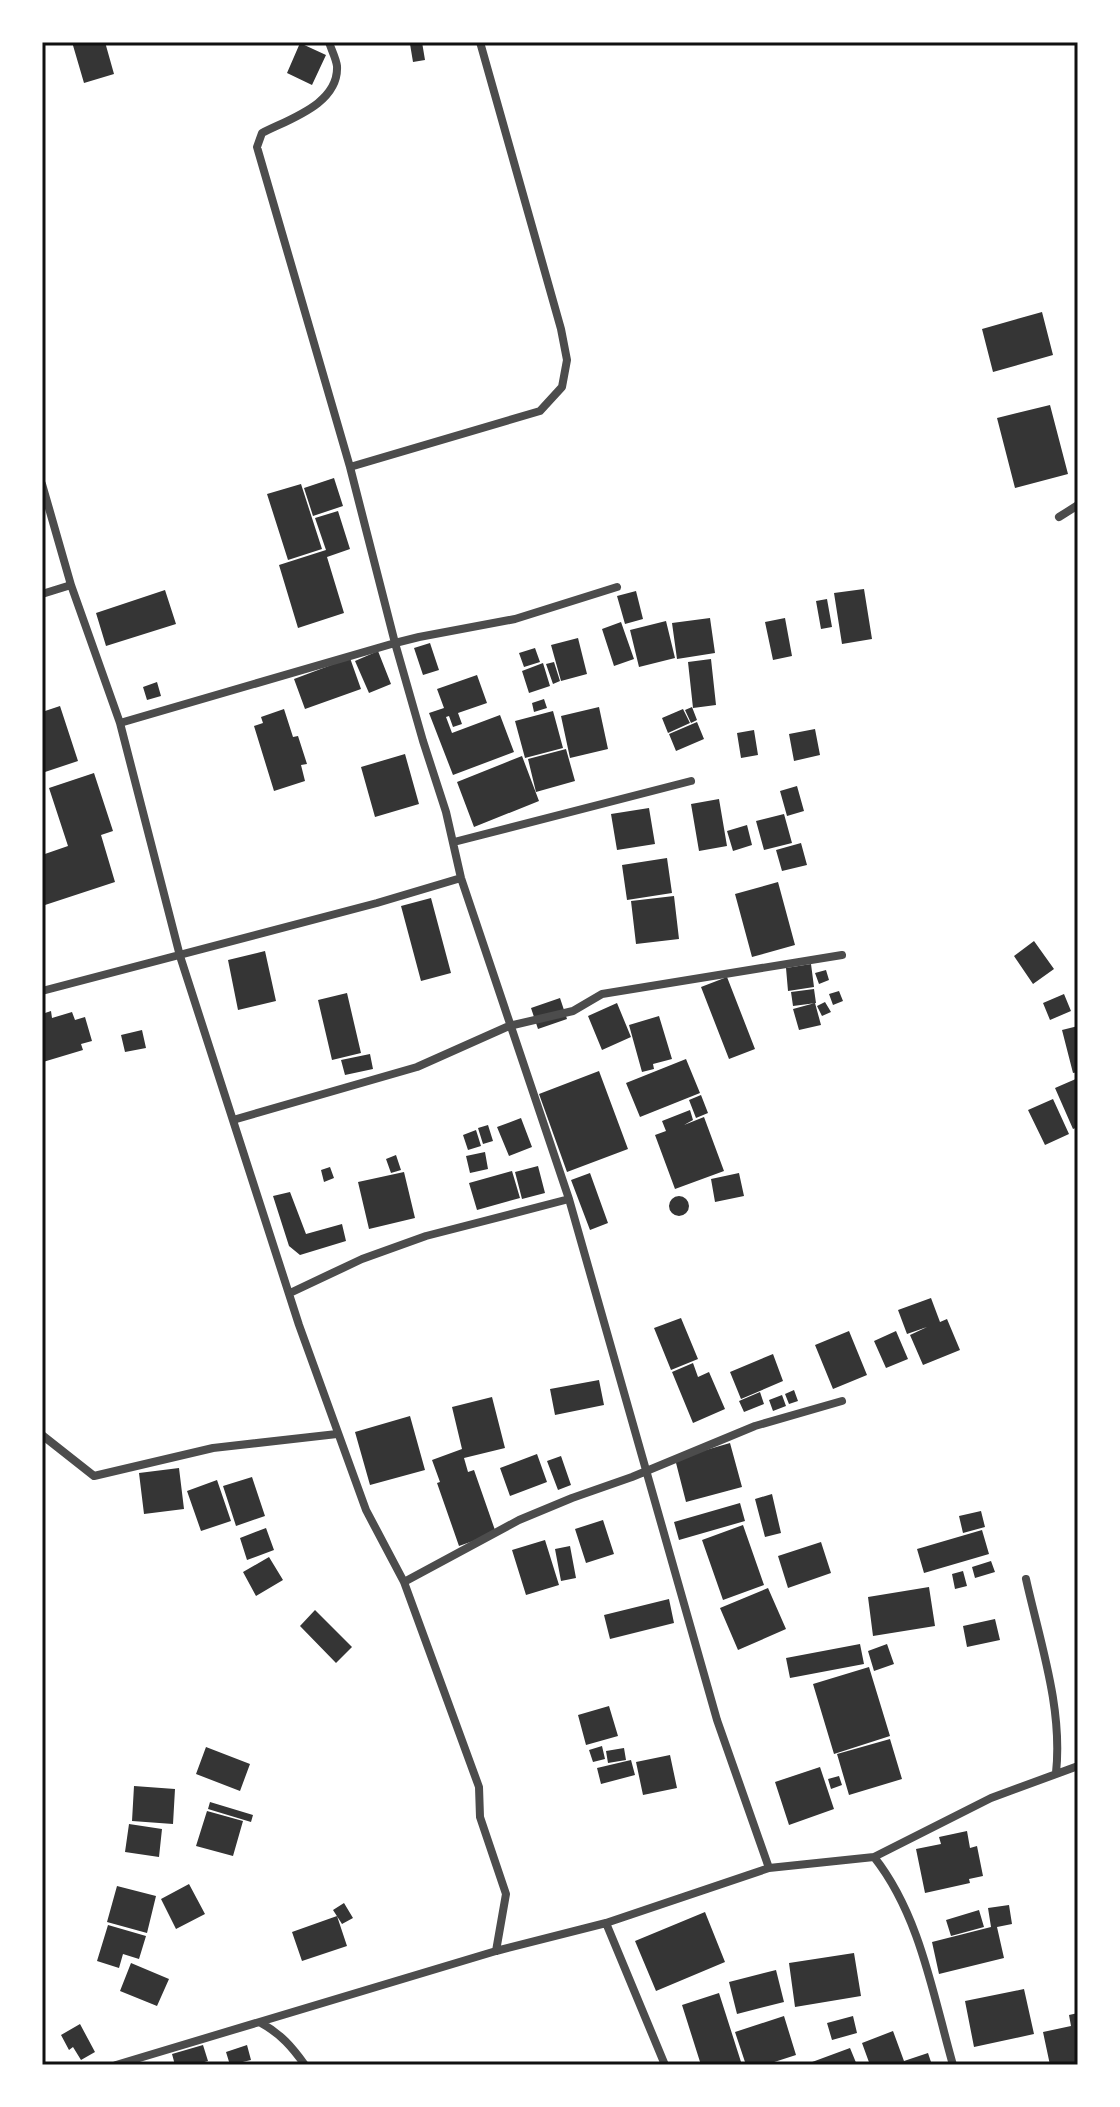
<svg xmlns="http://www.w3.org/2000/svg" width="1120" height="2107" font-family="'Space Grotesk',sans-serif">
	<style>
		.building { fill: #353535 }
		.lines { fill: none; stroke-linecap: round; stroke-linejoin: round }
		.minor { stroke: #4c4c4c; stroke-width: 8 }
		.neatline { fill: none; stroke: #111; stroke-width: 3 }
	</style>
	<rect width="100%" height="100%" fill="#fff"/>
	<!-- building -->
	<path class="building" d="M72,42H105L114,74L84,83Z
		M422,42L425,60L413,62L410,44Z
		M300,43L326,55L312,85L287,73Z
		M1042,312L1053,355L993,372L982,329Z
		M1050,405L1068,474L1015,488L997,418Z
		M334,478L343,506L313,516L304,488Z
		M301,484L322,549L288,560L267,494Z
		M338,511L350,549L327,557L344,613L298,628L279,565L326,550L315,518Z
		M864,589L872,639L842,644L834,593Z
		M165,590L176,624L106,646L96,613Z
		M636,591L643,619L625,624L617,596Z
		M827,599L832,627L821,629L816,601Z
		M710,618L715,653L677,659L672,623Z
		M785,618L792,656L773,660L765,622Z
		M666,621L675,658L639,667L630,630Z
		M621,622L634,659L614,666L602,629Z
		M578,638L587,674L561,681L551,645Z
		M430,643L439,670L423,675L414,648Z
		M535,648L540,662L524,667L519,653Z
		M378,651L391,684L369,693L355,661Z
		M350,658L361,689L305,709L294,679Z
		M711,659L716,705L693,708L688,662Z
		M554,662L560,681L553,684L546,664Z
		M543,663L550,686L529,693L522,671Z
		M477,675L487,703L458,713L462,724L453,727L449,716L446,717L452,733L500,715L514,752L453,775L429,713L444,708L437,689Z
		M157,682L161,696L147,700L143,687Z
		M544,699L547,708L534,712L532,703Z
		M60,706L78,761L42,773V712Z
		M599,707L608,749L570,758L561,716Z
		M692,707L697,720L691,723L685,710Z
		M284,709L293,737L298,736L307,764L301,765L305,781L274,791L254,726L263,723L261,717Z
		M683,709L690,723L668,733L662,718Z
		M553,711L563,748L525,758L515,721Z
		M697,722L704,739L676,751L669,734Z
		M815,729L820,755L794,761L789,734Z
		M754,730L758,755L741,758L737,733Z
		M566,749L575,781L536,792L528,759Z
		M405,754L419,804L375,817L361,767Z
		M522,756L539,801L474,827L457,782Z
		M94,773L113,831L101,835L115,882L42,906V855L68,846L49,788Z
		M797,786L804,811L787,816L780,791Z
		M719,799L727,846L699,851L691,804Z
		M649,808L655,844L617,850L611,814Z
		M784,814L792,843L764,850L756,821Z
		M747,825L752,845L733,851L727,831Z
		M801,843L807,865L782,871L776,850Z
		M667,858L672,893L627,900L622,865Z
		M778,882L795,945L752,957L735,894Z
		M674,896L679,939L636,944L631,901Z
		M431,898L451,973L421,981L401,906Z
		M1034,941L1054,969L1033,984L1014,956Z
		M265,951L276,1001L238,1010L228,960Z
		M811,964L814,987L788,991L786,968Z
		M826,970L829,980L819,984L815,973Z
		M727,977L755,1049L729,1059L701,987Z
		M814,989L816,1003L793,1006L791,992Z
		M839,991L843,1001L833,1005L829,994Z
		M347,993L361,1053L332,1060L318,1000Z
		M1064,994L1071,1011L1050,1020L1043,1003Z
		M560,998L567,1019L538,1029L531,1008Z
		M825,1002L831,1012L822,1016L817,1006Z
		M617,1003L631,1037L602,1050L588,1016Z
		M815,1003L821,1025L799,1030L793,1009Z
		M51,1011L52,1018L72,1012L75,1020L85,1017L92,1041L81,1044L83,1050L43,1062L42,1014Z
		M659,1016L672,1059L653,1064L654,1069L642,1072L629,1025Z
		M1078,1026V1072L1073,1073L1062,1030Z
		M142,1030L146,1048L125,1052L121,1035Z
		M370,1054L373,1069L345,1075L341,1060Z
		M686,1059L700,1093L640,1117L626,1083Z
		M599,1071L628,1149L567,1172L539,1094Z
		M1078,1078V1127L1073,1129L1055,1088Z
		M701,1095L708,1113L696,1118L689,1100Z
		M1053,1099L1069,1134L1045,1145L1028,1110Z
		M690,1110L693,1120L684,1125L704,1117L724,1171L675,1189L655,1135L666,1131L662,1121Z
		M521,1118L532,1147L509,1156L497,1127Z
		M488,1125L493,1141L483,1144L478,1128Z
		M476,1130L481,1146L468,1150L463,1135Z
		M485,1152L488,1169L470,1173L466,1156Z
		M396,1155L401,1170L391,1173L386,1159Z
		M538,1166L545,1193L522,1199L515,1172Z
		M330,1167L334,1178L324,1182L321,1170Z
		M512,1171L520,1198L477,1210L469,1183Z
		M404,1172L415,1218L369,1229L358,1182Z
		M590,1173L608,1223L590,1230L571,1180Z
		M739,1173L744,1196L715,1202L711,1179Z
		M290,1192L306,1234L342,1224L346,1241L300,1255L289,1246L273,1196Z
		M669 1206a10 10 0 1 1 20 0a10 10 0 1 1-20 0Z
		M931,1298L940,1322L947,1319L960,1350L923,1365L910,1335L927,1327L907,1334L898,1310Z
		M681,1318L698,1359L671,1370L654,1328Z
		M849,1331L867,1375L833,1389L815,1345Z
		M896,1331L908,1359L886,1368L874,1341Z
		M773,1354L783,1381L741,1399L730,1372Z
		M693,1363L698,1377L709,1372L725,1409L693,1423L672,1372Z
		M599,1380L604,1405L555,1415L550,1389Z
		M794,1390L798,1401L789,1404L785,1394Z
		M760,1392L764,1404L744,1412L739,1401Z
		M782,1395L786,1406L773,1411L769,1400Z
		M492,1397L505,1448L464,1458L468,1472L474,1470L496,1533L459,1546L437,1483L440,1482L432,1460L462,1449L452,1407Z
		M410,1416L425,1470L370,1485L355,1432Z
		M730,1443L742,1487L686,1502L675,1459Z
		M537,1454L547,1482L510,1496L500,1468Z
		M561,1456L571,1485L558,1490L547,1461Z
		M179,1468L184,1509L144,1514L139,1473Z
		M252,1477L265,1516L236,1526L223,1486Z
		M217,1480L231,1521L201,1531L187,1491Z
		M772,1494L781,1533L765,1537L755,1499Z
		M740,1503L745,1521L679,1540L674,1522Z
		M981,1511L985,1527L963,1533L959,1516Z
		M603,1520L614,1554L586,1563L575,1529Z
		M743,1525L764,1585L723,1600L702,1540Z
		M266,1528L274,1550L247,1560L240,1538Z
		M982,1530L989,1554L924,1573L917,1549Z
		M545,1540L559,1585L526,1595L512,1550Z
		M821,1542L831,1573L788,1588L778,1556Z
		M570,1546L576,1578L561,1581L555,1549Z
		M269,1557L283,1580L256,1596L243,1572Z
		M991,1561L995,1572L975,1578L972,1567Z
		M963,1571L967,1586L955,1589L952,1574Z
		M929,1587L935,1626L873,1636L868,1597Z
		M768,1588L786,1629L738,1650L720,1608Z
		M669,1599L674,1623L610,1639L604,1615Z
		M315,1610L352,1647L336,1663L300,1626Z
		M995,1619L1000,1640L967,1647L963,1626Z
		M860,1644L864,1664L790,1678L786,1658Z
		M887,1644L894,1664L874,1671L868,1651Z
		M869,1667L890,1736L834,1754L813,1684Z
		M609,1706L618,1736L586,1745L578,1715Z
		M890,1739L902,1779L849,1795L837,1754Z
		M602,1746L605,1759L593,1762L589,1750Z
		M206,1747L250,1764L240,1791L196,1774Z
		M624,1748L626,1760L608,1763L606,1751Z
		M670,1755L677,1788L643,1795L636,1762Z
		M631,1760L635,1775L601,1784L597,1768Z
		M820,1767L834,1809L789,1825L775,1782Z
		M839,1776L842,1785L831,1789L828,1779Z
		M134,1786L175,1789L173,1824L132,1821Z
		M210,1802L253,1815L251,1822L208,1809Z
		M207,1811L243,1821L233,1856L196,1846Z
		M129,1824L162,1829L159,1857L125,1852Z
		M967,1831L970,1848L977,1846L983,1876L969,1879L970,1883L925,1893L916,1849L941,1844L939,1837Z
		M189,1884L205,1914L176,1929L161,1899Z
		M117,1886L156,1896L147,1933L107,1922Z
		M344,1903L353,1918L342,1924L333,1910Z
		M1009,1905L1012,1924L997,1927L1004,1958L939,1974L932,1942L991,1927L988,1908Z
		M979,1910L984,1927L951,1936L946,1920Z
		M705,1912L725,1962L656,1991L635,1941Z
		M337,1916L347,1946L302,1961L292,1932Z
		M108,1925L146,1936L139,1959L123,1954L119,1968L97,1961Z
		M854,1953L861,1996L795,2007L789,1963Z
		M131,1963L169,1979L157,2006L120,1991Z
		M776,1970L784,2002L737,2014L729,1982Z
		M1024,1989L1034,2034L974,2047L965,2001Z
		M719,1993L742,2065H701L682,2005Z
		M1078,2013V2062L1050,2065L1043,2032L1071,2026L1069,2015Z
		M784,2016L796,2055L765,2065H746L735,2032Z
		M853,2016L857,2033L832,2040L827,2023Z
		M80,2024L95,2052L81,2060L73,2047L69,2050L61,2035Z
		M893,2031L904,2061L928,2053L932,2065H870L862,2043Z
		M203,2045L208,2061L194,2065H175L172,2054Z
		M247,2045L251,2060L230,2065L226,2052Z
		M850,2048L857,2065H804Z"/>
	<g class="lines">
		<!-- minor -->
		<path class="minor" d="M350,467L540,411L562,387L567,360L561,329L480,42
			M42,484L71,585L120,723L180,956L299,1325L366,1510L404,1582L479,1787L480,1817L506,1894L496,1951
			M1059,517L1078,505
			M617,587L515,619L419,637L395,643L423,741L446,812L461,878L569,1199L717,1720L769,1868
			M42,594L71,585
			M120,723L395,643L350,467L257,147L262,133C289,119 339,104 337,66C336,58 331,49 329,42
			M454,842L691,781
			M42,991L377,903L461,878
			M233,1120L417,1067L509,1026L573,1011L602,994L842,955
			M290,1293L362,1259L426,1236L569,1199
			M42,1435L94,1476L213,1448L337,1434
			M1026,1579C1040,1642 1063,1708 1056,1773
			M404,1582L519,1520L572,1498L632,1477L755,1426L842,1401
			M874,1857C920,1915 933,1995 953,2065
			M606,1923L665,2065
			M261,2023C281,2034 292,2047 305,2065
			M116,2065L496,1951L606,1923L769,1868L874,1857L991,1798L1078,1766"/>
	</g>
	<!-- border -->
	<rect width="1120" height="2107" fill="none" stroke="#ffffff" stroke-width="88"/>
	<rect x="44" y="44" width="1032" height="2019" class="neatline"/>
</svg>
